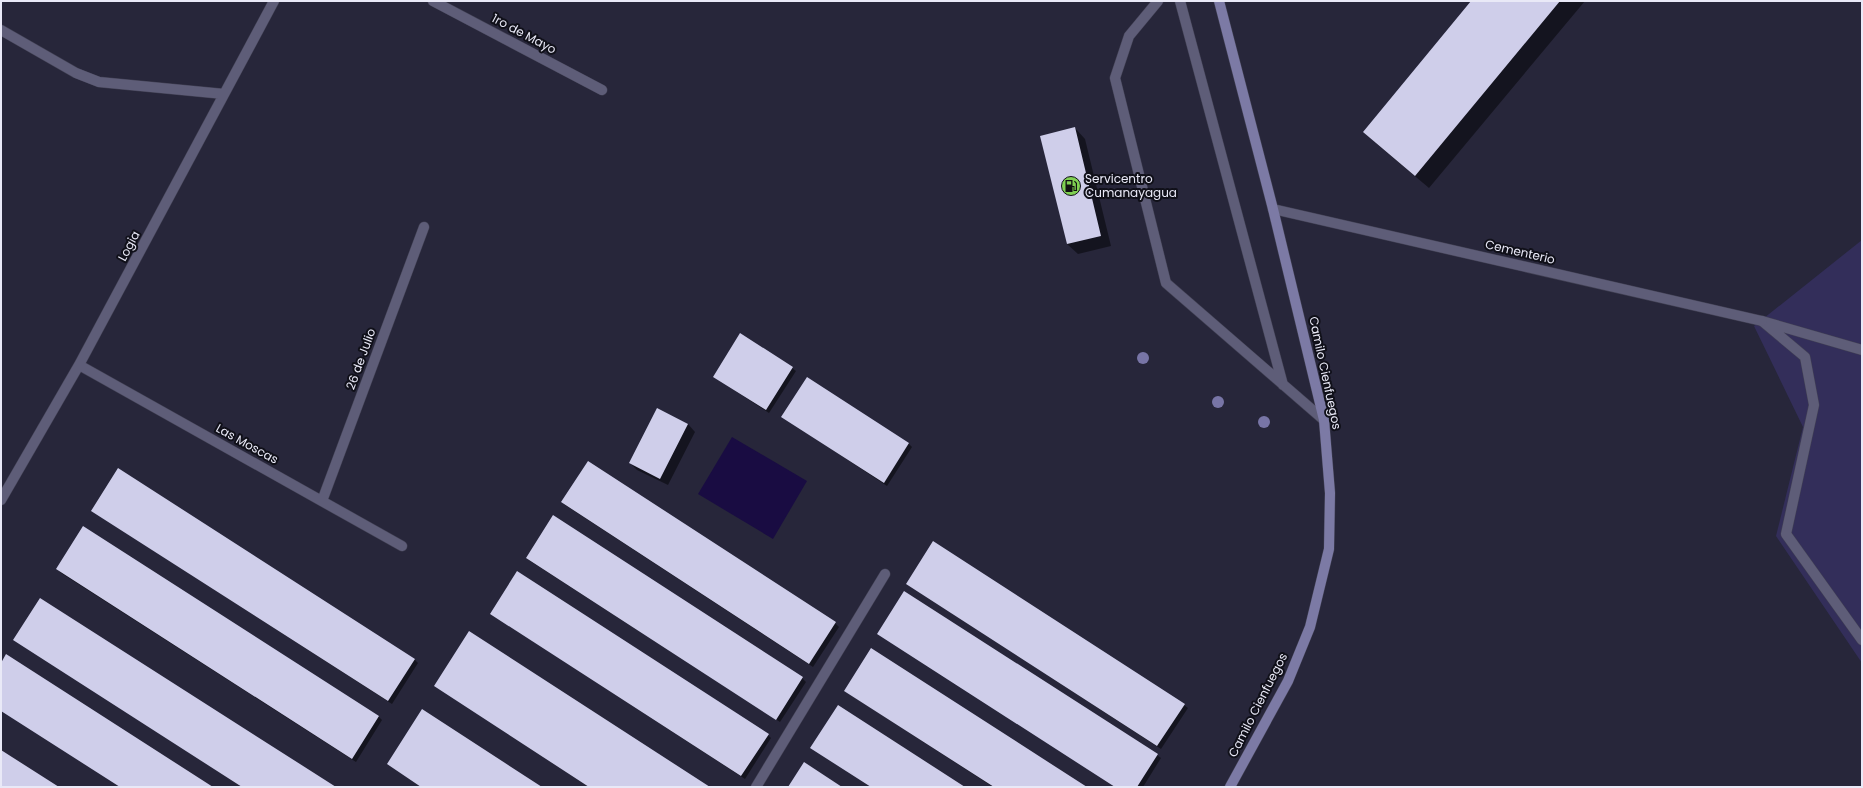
<svg xmlns="http://www.w3.org/2000/svg" width="1863" height="788" font-family="Poppins,sans-serif">
	<style>
		.green { fill: #332e5a }
		.water { fill: #190c42 }
		.shadow { fill: #0007 }
		.building { fill: #cfceea }
		.lines { fill: none; stroke-linecap: round; stroke-linejoin: round }
		.service-casing { stroke: #424154; stroke-width: 11 }
		.minor-casing { stroke: #424154; stroke-width: 11 }
		.secondary-casing { stroke: #424154; stroke-width: 11 }
		.service { stroke: #5e5d78; stroke-width: 10 }
		.minor { stroke: #5e5d78; stroke-width: 10 }
		.secondary { stroke: #7c7aa5; stroke-width: 10 }
		.tree { fill: #7875a6 }
		.labels { text-anchor: middle; stroke-width: 4; stroke-linejoin: round; paint-order: stroke }
		.street-label { font-size: 12px; fill: #e9e9f7; stroke: #101019 }
		.poi-label { font-size: 12px; fill: #e9e9f7; stroke: #101019; text-anchor: start }
	</style>
	<rect width="100%" height="100%" fill="#27263a"/>
	<!-- green -->
	<path class="green" d="M1862,240V663L1776,536L1803,427L1754,326Z"/>
	<!-- water -->
	<path class="water" d="M732,437L807,481L773,539L698,494Z"/>
	<!-- shadow -->
	<path class="shadow" d="M1473,1H1585L1429,188L1378,145L1364,132Z
		M1075,128L1085,139L1111,246L1078,254L1067,244Z
		M792,368L796,371L769,413L714,377Z
		M783,417L908,443L912,447L887,486Z
		M688,424L695,432L668,485L637,470L630,463Z
		M588,462L835,623L839,627L813,667L565,505L562,502Z
		M92,511L415,660L418,663L392,704Z
		M553,517L802,678L806,682L780,722L530,561L527,558Z
		M83,528L379,717L382,720L356,762L61,573L57,569Z
		M907,584L1184,705L1188,708L1161,749Z
		M491,614L768,735L771,738L745,779Z
		M15,640L334,787H242Z
		M435,686L708,787H589Z
		M849,694L1085,787H993Z
		M1157,755L1161,758L1143,787H1115Z
		M388,764L540,787H421Z"/>
	<!-- building -->
	<path class="building" d="M1471,1H1560L1415,176L1363,132Z
		M1075,127L1101,236L1067,244L1040,136Z
		M740,333L793,367L766,410L713,377Z
		M807,377L909,443L884,483L781,417Z
		M657,408L688,424L660,479L629,463Z
		M588,461L836,622L809,664L561,502Z
		M118,468L415,659L388,701L91,511Z
		M553,515L803,677L776,720L526,558Z
		M83,526L379,716L352,759L56,569Z
		M933,541L1185,704L1157,746L906,584Z
		M517,571L769,734L741,776L490,614Z
		M904,591L1158,754L1137,787H1115L877,634Z
		M40,598L336,787H242L13,640Z
		M469,631L710,787H589L434,686Z
		M871,648L1087,787H994L844,691Z
		M6,654L213,787H120L1,711V663Z
		M838,705L965,787H871L810,748Z
		M422,709L542,787H421L387,764Z
		M1,750L59,787H1Z
		M804,762L842,787H788Z"/>
	<g class="lines">
		<!-- service casing -->
		<g class="service-casing">
			<path id="service" d="M1158,1L1129,36L1115,78L1166,283L1324,420
				M1180,1L1283,385
				M1862,350L1762,321L1805,357L1814,405L1786,534L1862,640
				M756,787L885,574"/>
		</g>
		<!-- minor casing -->
		<g class="minor-casing">
			<path id="minor" d="M433,1L602,90
				M1,30L76,73L99,82L224,94
				M1273,209L1762,321
				M79,365L402,546
				M1,500L79,365L274,1
				M322,501L424,227"/>
		</g>
		<!-- secondary casing -->
		<g class="secondary-casing">
			<path id="secondary" d="M1219,1L1273,209L1324,420L1330,493L1329,549L1310,627L1288,681L1230,787"/>
		</g>
		<!-- service -->
		<use href="#service" class="service"/>
		<!-- minor -->
		<use href="#minor" class="minor"/>
		<!-- secondary -->
		<use href="#secondary" class="secondary"/>
	</g>
	<!-- trees -->
	<g class="tree">
		<circle cx="1143" cy="358" r="6"/>
		<circle cx="1218" cy="402" r="6"/>
		<circle cx="1264" cy="422" r="6"/>
	</g>
	<!-- icons -->
	<defs>
		<g id="fuel-disc" transform="scale(1)"><circle r="9.5" fill="#7fd052" stroke="#101019"/><path d="M-5.5-6h7V0h2V4h1.3V-2.5L3-4.5l.8-.8L6-3V5H2.5V1h-1V6h-7ZM-4.2-4.7v3.2H.2V-4.7Z" fill="#111"/></g>
	</defs>
	<g fill-rule="evenodd">
		<use href="#fuel-disc" x="1071" y="186"/>
	</g>
	<g class="labels">
		<!-- street labels -->
		<g class="street-label">
			<text transform="translate(524 34) rotate(28)" y="4">1ro de Mayo</text>
			<text transform="translate(129 246) rotate(-62)" y="4">Logia</text>
			<text transform="translate(1520 252) rotate(13)" y="4">Cementerio</text>
			<text transform="translate(361 359) rotate(-70)" y="4">26 de Julio</text>
			<text transform="translate(1325 373) rotate(78)" y="4">Camilo Cienfuegos</text>
			<text transform="translate(247 444) rotate(29)" y="4">Las Moscas</text>
			<text transform="translate(1258 705) rotate(-63)" y="4">Camilo Cienfuegos</text>
		</g>
		<!-- poi labels -->
		<g class="poi-label">
			<text x="1085" y="183">Servicentro<tspan x="1085" dy="14">Cumanayagua</tspan></text>
		</g>
	</g>
	<!-- border -->
	<rect width="1863" height="788" fill="none" stroke="#e9e9f7" stroke-width="4"/>
</svg>
